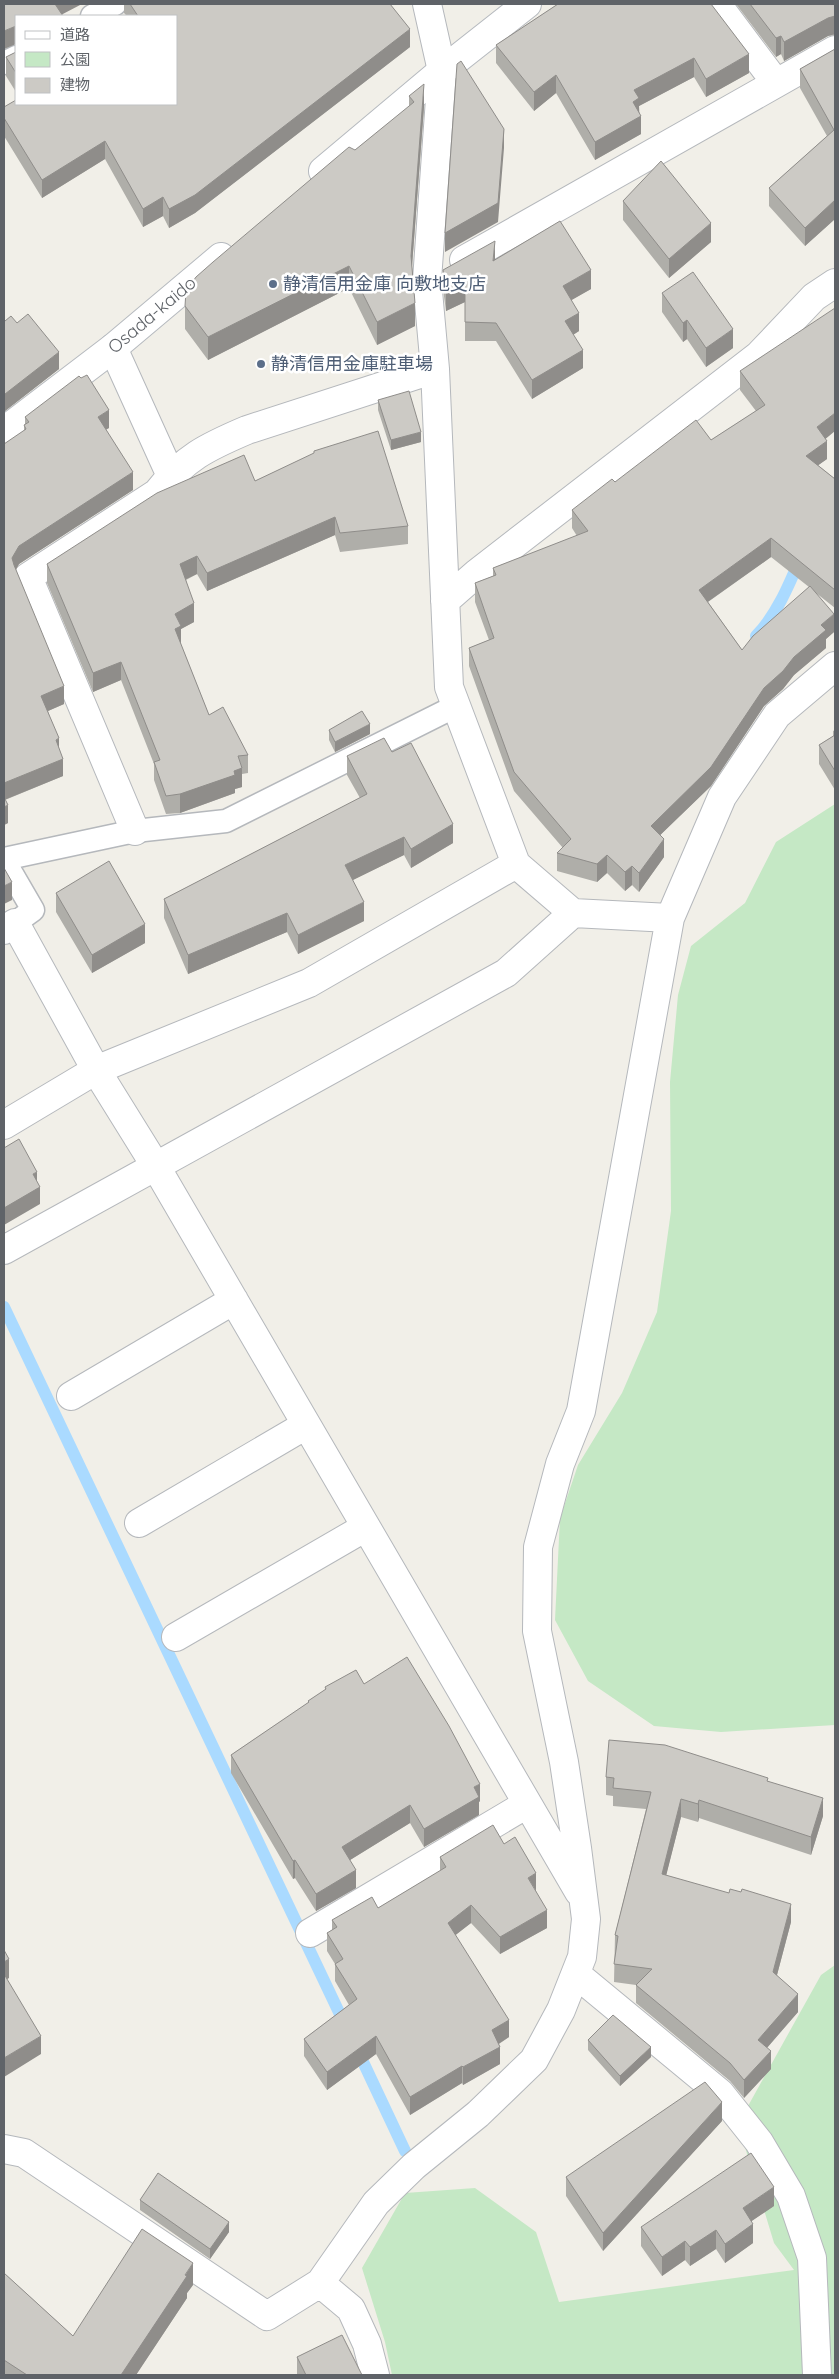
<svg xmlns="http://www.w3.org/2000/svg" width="839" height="2379" font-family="Quicksand,'Noto Sans JP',sans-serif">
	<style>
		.green { fill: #c5e8c5 }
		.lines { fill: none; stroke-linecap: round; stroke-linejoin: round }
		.stream { stroke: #aadaff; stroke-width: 12 }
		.lane-casing { stroke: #b5b8bc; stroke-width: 25 }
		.street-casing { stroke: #b5b8bc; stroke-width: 30 }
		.secondary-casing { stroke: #b6babf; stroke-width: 30 }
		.lane { stroke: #fff; stroke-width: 22 }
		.street { stroke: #fff; stroke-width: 28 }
		.secondary { stroke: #fff; stroke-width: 28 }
		.wall { fill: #afaea9; fill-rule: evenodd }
		.shaded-wall { fill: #8f8d8a }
		.building { fill: #cccac5; stroke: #8f8d8a }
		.service-dot { fill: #5c6f8a; stroke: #fff; stroke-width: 2 }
		.labels { text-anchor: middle; stroke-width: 5; stroke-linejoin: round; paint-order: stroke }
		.service-label { font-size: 18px; fill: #4e5e75; stroke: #fff; text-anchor: start }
		.street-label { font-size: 18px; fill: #5f6368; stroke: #fff }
	</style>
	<rect width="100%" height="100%" fill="#f1efe8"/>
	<!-- green -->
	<path class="green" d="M835,804V1725L721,1732L654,1726L588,1681L555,1620L560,1518L578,1465L622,1393L657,1312L671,1211L670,1082L678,995L691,946L745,903L776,842Z
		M835,1965V2375H392L385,2342L362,2268L405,2193L475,2188L536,2232L559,2302L794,2270L774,2243L738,2124L821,1975Z"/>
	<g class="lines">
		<!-- stream -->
		<path class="stream" d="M756,636C776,616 789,585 800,559
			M4,1307L346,2027
			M357,2049L405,2151"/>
		<!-- lane casing -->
		<g class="lane-casing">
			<path id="lane" d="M92,16L115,4
				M4,63L16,57
				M4,859L135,831L226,821L456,706
				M4,860L33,910L15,923"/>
		</g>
		<!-- street casing -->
		<g class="street-casing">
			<path id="street" d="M427,4L442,71L427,280L435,369L449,687L516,864L573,913L670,918
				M717,4L776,83
				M464,260L835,50
				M113,348L171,476
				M445,601L477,573L759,355L814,297L835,283
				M135,831L28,577L157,493C184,458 207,447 247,430L435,369
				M4,930L15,923L96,1070L155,1165L579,1892
				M4,1125L96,1070L309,983L516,864
				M4,1250L506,973L573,913
				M71,1396L234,1300
				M139,1523L306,1425
				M176,1637L366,1527
				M310,1933L527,1804
				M576,1974L720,2093L759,2142L791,2196L812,2258L817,2375
				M4,2149L24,2153L267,2316L320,2283L376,2203L414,2166L478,2114L534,2060L561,2010L582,1957L586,1919L577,1848L564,1762L537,1631L538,1547L560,1464L581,1411L670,918L722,797L777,715L835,666
				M320,2283L351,2309L367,2344L375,2375"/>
		</g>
		<!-- secondary casing -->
		<g class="secondary-casing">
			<path id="secondary" d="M323,171L442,71L527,4
				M4,431L113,348L221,257"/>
		</g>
		<!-- lane -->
		<use href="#lane" class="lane"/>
		<!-- street -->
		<use href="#street" class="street"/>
		<!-- secondary -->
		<use href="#secondary" class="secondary"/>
	</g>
	<!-- wall -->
	<path class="wall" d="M124,4H390L410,47L195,213L169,228L163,216L143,227L105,159L42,198L4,136V107L176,104V16H127L124,13Z
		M558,4L749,73L706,97L694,77L639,106L641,134L595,160L556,93L534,111L496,63V45Z
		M736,4H835V35L828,36L784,61L781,54L776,57Z
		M835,49V219L805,246L769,206V188L827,136L800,88V69Z
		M16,52V92L6,76V57Z
		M409,96L424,107L412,267L415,326L377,345L349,288L208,360L185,329V306L355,150L409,107Z
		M623,201L711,242L669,278L623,220Z
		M495,260L591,289L571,300L579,331L573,335L583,368L532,399L496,341H465V302L446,311L443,289V270Z
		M662,293L733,348L706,367L687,339L683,342L662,312Z
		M4,320L5,321L17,323L59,369L5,411L4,410Z
		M740,371L826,439L827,459L818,465L835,479V608L816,593L834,632L826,639V648L794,675L783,689L764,706L711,786L660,835L664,857L639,892L632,885L625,891L607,873L597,882L557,871V853L563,848L514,791L469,666V648L489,640L475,602V583L493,576V568L577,536L572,528V510L615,482L711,440L756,411L740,390ZM771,557L809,587L742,650L708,602Z
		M378,400L421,442L391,450L378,410Z
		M25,417L109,428L106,429L133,490L19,564L16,570L64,704L48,711L59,748L63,776L5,800L8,823L4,825V444L24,431V425H25Z
		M314,451L408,526V544L340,552L335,535L207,591L197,574L186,580L194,622L181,629V645L209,715L248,755V773L242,774V787L235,789V793L180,813L166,814L154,780V764L121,680L93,692L47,583V564L255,481L314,454Z
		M329,730L370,734L335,752L329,740Z
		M835,730V790L819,764V745L833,736V731Z
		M392,752L453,843L411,868L404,855L352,880L364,921L298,954L287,932L188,974L164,918V899L360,798L347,775V756Z
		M56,893L145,943L92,973L56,912Z
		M364,1684L480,1801L479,1802V1815L424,1847L410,1823L350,1860L356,1888L316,1911L295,1878L293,1879L231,1773V1755L308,1703V1701L325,1690V1687Z
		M606,1777L768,1781L823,1816L811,1855L699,1818L698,1822L681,1817L666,1875L791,1922L777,1975L798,2012L767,2048L771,2069L744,2098L730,2081L636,2003V1985L614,1982L615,1935L646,1809L613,1806V1796L606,1795Z
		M504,1844L536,1891L547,1928L500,1954L471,1923L455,1935L509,2037L499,2044L500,2064L463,2085L462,2083L410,2115L376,2054L327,2090L304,2056V2039L349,2005L335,1981V1964L327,1951V1933L332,1930V1920L378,1908L440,1871V1857Z
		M588,2040L651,2057L620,2086L588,2050Z
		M722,2121L603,2251L566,2196V2177Z
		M140,2200L229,2232L210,2259L140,2210Z
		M774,2206L751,2221L753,2243L725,2263L716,2249L690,2266L685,2260L662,2276L641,2246V2227Z
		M4,2273L73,2336L193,2285L187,2293V2298L136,2375H4Z
		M297,2357L362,2375H297Z"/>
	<!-- shaded-wall -->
	<path class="shaded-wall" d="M53,4H82L59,16Z
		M835,16V34L828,36L784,61V42L828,18Z
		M16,26V44L4,49V31Z
		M410,29V47L195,213L169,228V209Z
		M781,36V54L776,57V38Z
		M749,54V73L706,97V79Z
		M694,58V77L639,106V117L641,116V134L595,160V142L633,102L634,90Z
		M556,75V93L534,111V92Z
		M424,84V107L411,279V256Z
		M504,129V148L498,222L445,252V233Z
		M105,141V159L42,198V180Z
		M163,197V216L143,227V209Z
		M835,200V219L805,246V228Z
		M711,223V242L669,278V259Z
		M495,241V260L493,280V261Z
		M349,266V288L208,360V337Z
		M591,270V289L563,305V286Z
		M465,283V302L446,311V292Z
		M415,303V326L377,345V322Z
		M579,313V331L565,340V321Z
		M687,320V339L683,342V323Z
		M733,329V348L706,367V348Z
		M583,350V368L532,399V380Z
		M59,352V369L5,411V394Z
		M109,410V428L98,434V417Z
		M835,413V431L817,446V427Z
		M421,432V442L391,450V440Z
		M827,441V459L806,474V456Z
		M133,472V490L19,564L12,576V558L19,546Z
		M335,517V535L207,591V573Z
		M771,538V557L699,608V590Z
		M197,556V574L180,582V564Z
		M194,603V622L181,629V644L175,648V614Z
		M834,614V632L826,639V648L794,675L783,689L764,706L711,786L651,844V826L764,688L794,657L821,625Z
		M121,662V680L93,692V673Z
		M64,686V704L41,714V696Z
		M370,724V734L335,752V742Z
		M59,738V756L56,740Z
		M63,759V776L4,800V783Z
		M242,768V787L235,789V793L180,813V794L234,771Z
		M8,805V823L4,825V807Z
		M453,824V843L411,868V849Z
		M404,837V855L345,884V865Z
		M664,839V857L639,892V873Z
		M607,855V873L597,882V864Z
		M632,866V885L625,891V872Z
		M12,882V900L4,904V886Z
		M364,902V921L298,954V935Z
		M287,913V932L188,974V955Z
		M145,924V943L92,973V955Z
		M37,1172V1188L40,1187V1204L4,1225V1208L33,1174Z
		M480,1784V1801L479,1802V1815L424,1847V1829L474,1787Z
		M823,1798V1816L811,1855V1837Z
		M681,1799V1817L662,1892V1874Z
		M699,1800V1818L698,1822V1804Z
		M410,1805V1823L342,1865V1847Z
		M295,1860V1878L293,1879V1861Z
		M356,1870V1888L316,1911V1894Z
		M536,1873V1891L528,1878Z
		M791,1904V1922L773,1990V1972Z
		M471,1905V1923L448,1941V1923Z
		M547,1910V1928L500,1954V1937Z
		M9,1959V1978L4,1981V1962Z
		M798,1994V2012L758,2058V2040Z
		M509,2020V2037L492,2048V2030Z
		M41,2036V2054L4,2077V2058Z
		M376,2036V2054L327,2090V2072Z
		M500,2047V2064L463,2085V2067Z
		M651,2047V2057L620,2086V2076Z
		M771,2051V2069L744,2098V2080Z
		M462,2066V2083L410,2115V2097Z
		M722,2102V2121L603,2251V2233Z
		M774,2187V2206L743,2227V2208Z
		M229,2222V2232L210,2259V2249Z
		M753,2224V2243L725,2263V2244Z
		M716,2230V2249L690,2266V2247Z
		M685,2241V2260L662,2276V2257Z
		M193,2263V2285L187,2293V2298L136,2375H121Z"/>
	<!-- building -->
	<path class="building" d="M4,4H55L63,16H16V26L4,31Z
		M130,4H390L410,29L195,195L169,209L163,197L143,209L105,141L42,180L4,118V107L16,100V104H176V16H138Z
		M558,4H711L749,54L706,79L694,58L634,90L639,98L633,102L641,116L595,142L556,75L534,92L496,45Z
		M750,4H835V16L828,18L784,42L781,36L776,38Z
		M835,49V200L805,228L769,188L834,130L800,69Z
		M16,52V73L6,57Z
		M461,61L504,129L498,203L445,233L457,64Z
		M424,84L411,256L415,303L377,322L349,266L208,337L185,306L186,291L196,277L213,262L349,147L355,150L414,102L409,96Z
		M661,161L711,223L669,259L623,201Z
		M560,221L591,270L563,286L579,313L565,321L583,350L532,380L496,323L465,322V283L446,292L443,270L495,241L493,261Z
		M693,272L733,329L706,348L687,320L683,323L662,293Z
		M835,308V413L817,427L827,441L806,456L835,479V590L771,538L699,590L742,650L753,636L810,586L834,614L821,625L826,630L794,657L783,671L764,688L711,767L651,826L664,839L639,873L632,866L625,872L607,855L597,864L557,853L571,839L514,772L469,648L494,638L475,583L496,575L493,568L588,531L572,510L612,479L615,482L696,420L711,440L765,405L740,371Z
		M28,314L59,352L5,394L4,393V320L5,321L11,316L17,323Z
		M87,375L109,410L98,417L133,472L19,546L12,558L14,565L64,686L41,696L59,738L56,740L63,759L4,783V444L26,429L24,425L29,422L25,417L79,376L81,378Z
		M409,391L421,432L391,440L378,400Z
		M378,431L408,526L340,533L335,517L207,573L197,556L180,564L194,603L175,614L181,626L175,629L209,715L223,707L248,755L238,756L242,768L234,771L235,775L180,794L166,796L154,762L160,760L121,662L93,673L47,564L157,493L244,455L255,481L314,453V451Z
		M362,711L370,724L335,742L329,730Z
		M835,735V771L819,745Z
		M384,738L392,752L411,743L453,824L411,849L404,837L345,865L364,902L298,935L287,913L188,955L164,899L367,794L347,756Z
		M4,797L8,805L4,807Z
		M109,861L145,924L92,955L56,893Z
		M4,868L12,882L4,886Z
		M19,1139L37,1172L33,1174L40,1187L4,1208V1148Z
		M407,1657L449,1726L480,1784L474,1787L479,1797L424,1829L410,1805L342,1847L356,1870L316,1894L295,1860L293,1861L231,1755L309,1702L308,1701L326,1689L325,1687L356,1670L364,1684Z
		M609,1740L665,1745L768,1778L767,1781L823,1798L811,1837L699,1800L698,1804L681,1799L662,1874L729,1893L730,1889L741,1892L742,1889L791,1904L773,1972L798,1994L758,2040L771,2051L744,2080L730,2063L636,1985L652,1969L614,1964L618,1936L615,1935L651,1792L613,1788L614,1778L606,1777Z
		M493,1825L504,1844L515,1837L536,1873L528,1878L547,1910L500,1937L471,1905L448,1923L509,2020L492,2030L500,2047L463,2067L462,2066L410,2097L376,2036L327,2072L304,2039L357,1999L335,1964L343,1959L327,1933L337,1927L332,1920L372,1897L378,1908L446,1867L440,1857Z
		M4,1950L9,1959L4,1962Z
		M4,1974L41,2036L4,2058Z
		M613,2015L651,2047L620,2076L588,2040Z
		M705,2082L722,2102L603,2233L566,2177Z
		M751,2153L774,2187L743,2208L753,2224L725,2244L716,2230L690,2247L685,2241L662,2257L641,2227Z
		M158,2173L229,2222L210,2249L140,2200Z
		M142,2229L193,2263L185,2275L187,2276L121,2375H27L4,2360V2273L73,2336Z
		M342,2335L362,2375H306L297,2357Z"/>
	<!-- markers -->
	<g class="service-dot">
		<circle cx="273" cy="284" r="5"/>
		<circle cx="261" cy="364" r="5"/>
	</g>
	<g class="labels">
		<!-- service labels -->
		<g class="service-label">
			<text x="283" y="290">静清信用金庫 向敷地支店</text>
			<text x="271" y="370">静清信用金庫駐車場</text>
		</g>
		<!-- street labels -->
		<g class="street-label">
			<text transform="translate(152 315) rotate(-40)" y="6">Osada-kaido</text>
		</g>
	</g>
	<!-- border -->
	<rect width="839" height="2379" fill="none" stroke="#5f6368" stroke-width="10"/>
	<!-- legend -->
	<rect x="15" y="15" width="162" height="90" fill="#ffffff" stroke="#bfc1c3"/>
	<rect x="25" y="31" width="25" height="8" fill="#ffffff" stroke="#bfc1c3"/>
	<text x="60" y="40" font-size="15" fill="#5f6368">道路</text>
	<rect x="25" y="52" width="25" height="15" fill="#c5e8c5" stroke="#bfc1c3"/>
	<text x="60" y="65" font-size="15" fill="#5f6368">公園</text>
	<rect x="25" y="78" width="25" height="15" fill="#cccac5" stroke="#bfc1c3"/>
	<text x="60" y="90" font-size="15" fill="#5f6368">建物</text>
</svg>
